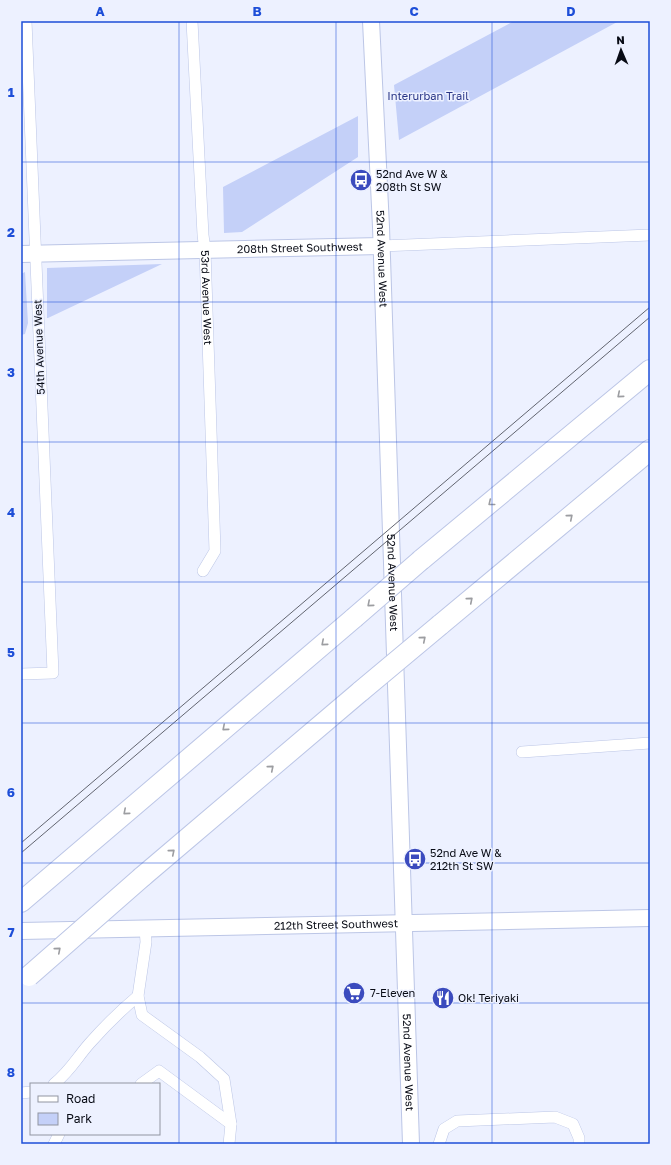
<svg xmlns="http://www.w3.org/2000/svg" width="671" height="1165" font-family="'Golos Text',sans-serif">
	<style>
		.green { fill: #c4d0f8 }
		.lines { fill: none; stroke-linecap: round; stroke-linejoin: round }
		.street-casing { stroke: #bcc6e6; stroke-width: 12 }
		.secondary-casing { stroke: #bcc6e6; stroke-width: 18 }
		.highway-casing { stroke: #bcc6e6; stroke-width: 22 }
		.street { stroke: #fff; stroke-width: 11 }
		.secondary { stroke: #fff; stroke-width: 16 }
		.highway { stroke: #fff; stroke-width: 20 }
		.tram { stroke: #626570; stroke-width: 1 }
		.highway-bridge-casing { stroke: #bcc6e6; stroke-width: 22; stroke-linecap: butt }
		.highway-bridge { stroke: #fff; stroke-width: 20 }
		.oneway { stroke: #9c9da1 }
		.grid { fill: none; stroke: #1d4ed8; stroke-width: 1; stroke-opacity: 0.55 }
		.labels { text-anchor: middle; stroke-width: 3; stroke-linejoin: round; paint-order: stroke }
		.park-label { font-size: 11px; fill: #283486; stroke: #edf1ff }
		.poi-label { font-size: 11px; fill: #080b15; stroke: #edf1ff; text-anchor: start }
		.street-label { font-size: 11px; fill: #080b15; stroke: #edf1ff }
		.neatline { fill: none; stroke: #1d4ed8; stroke-width: 1.5 }
		.grid-label { font-size: 13px; text-anchor: middle; font-weight: bold; fill: #1d4ed8 }
	</style>
	<rect width="100%" height="100%" fill="#edf1ff"/>
	<!-- green -->
	<path class="green" d="M514,21H619L399,140L394,85Z
		M358,116V157L242,232L224,233L223,187Z
		M162,264L48,318H47V268Z
		M25,272L28,323L25,334L21,335V274Z"/>
	<g class="lines">
		<!-- street casing -->
		<g class="street-casing">
			<g id="street">
				<path id="s1" d="M192,21L203,235L205,250L215,551L203,571"/>
				<path d="M381,246L650,235"/>
				<path d="M21,674L53,673L26,21"/>
				<path d="M522,752L650,743"/>
				<path d="M145,928L146,942L138,996L142,1015L200,1057L224,1079L231,1124L229,1144"/>
				<path d="M54,1084C70,1071 76,1059 89,1044C104,1027 120,1011 138,996"/>
				<path d="M141,1084L159,1071L231,1124"/>
				<path d="M21,1093L31,1092"/>
				<path d="M54,1144L59,1134"/>
				<path d="M439,1144L444,1129L457,1121L555,1117L573,1124L579,1138V1144"/>
			</g>
		</g>
		<!-- secondary casing -->
		<g class="secondary-casing">
			<g id="secondary">
				<path id="s2" d="M371,21L381,227L411,1144"/>
				<path id="s3" d="M21,254L381,246"/>
				<path id="s4" d="M21,931L650,918"/>
			</g>
		</g>
		<!-- highway casing -->
		<g class="highway-casing">
			<path id="highway" d="M421,560L650,370
				M440,625L650,450
				M142,877L361,691
				M21,902L354,618"/>
		</g>
		<!-- street -->
		<use href="#street" class="street"/>
		<!-- secondary -->
		<use href="#secondary" class="secondary"/>
		<!-- highway -->
		<use href="#highway" class="highway"/>
		<!-- tram -->
		<path class="tram" d="M21,843L650,307
			M21,853L650,317"/>
		<!-- highway-bridge casing -->
		<g class="highway-bridge-casing">
			<path id="highway-bridge" d="M354,618L421,560
				M361,691L440,625
				M29,976L142,877"/>
		</g>
		<!-- highway-bridge -->
		<use href="#highway-bridge" class="highway-bridge"/>
	</g>
	<!-- one-way arrows -->
	<defs><path id="oneway-chevron" d="M-2-3.5L2.5 0L-2 3.5" fill="none" stroke-width="1.6" stroke-linecap="round" stroke-linejoin="round"/></defs>
	<g class="oneway">
		<use href="#oneway-chevron" transform="translate(620 395) rotate(140)"/>
		<use href="#oneway-chevron" transform="translate(491 503) rotate(141)"/>
		<use href="#oneway-chevron" transform="translate(570 517) rotate(-40)"/>
		<use href="#oneway-chevron" transform="translate(470 600) rotate(-40)"/>
		<use href="#oneway-chevron" transform="translate(370 604) rotate(139)"/>
		<use href="#oneway-chevron" transform="translate(423 639) rotate(-40)"/>
		<use href="#oneway-chevron" transform="translate(324 643) rotate(139)"/>
		<use href="#oneway-chevron" transform="translate(225 728) rotate(139)"/>
		<use href="#oneway-chevron" transform="translate(271 768) rotate(-40)"/>
		<use href="#oneway-chevron" transform="translate(126 812) rotate(139)"/>
		<use href="#oneway-chevron" transform="translate(172 852) rotate(-40)"/>
		<use href="#oneway-chevron" transform="translate(58 950) rotate(-41)"/>
	</g>
	<!-- grid -->
	<path class="grid" d="M179,21V1144M336,21V1144M492,21V1144M21,162H650M21,302H650M21,442H650M21,582H650M21,723H650M21,863H650M21,1003H650"/>
	<!-- icons -->
	<defs>
		<g id="bus-disc" transform="scale(1.15)"><circle r="9.5" fill="#3b4bbe" stroke="#edf1ff"/><path d="M-5-6H5V4H4V6H2V4H-2V6H-4V4H-5ZM-3.5-4V0h7V-4ZM-3.5 1.2v1.5H-2V1.2ZM2 1.2v1.5H3.5V1.2Z" fill="#fff"/></g>
		<g id="supermarket-disc" transform="scale(1.15)"><circle r="9.5" fill="#3b4bbe" stroke="#edf1ff"/><path d="M-6-5.5h2.5l.6 2H6L4.5 2H-2.5L-4.4-4H-6ZM-1.5 3.2a1.3 1.3 0 1 0 .1 0ZM3 3.2a1.3 1.3 0 1 0 .1 0Z" fill="#fff"/></g>
		<g id="restaurant-disc" transform="scale(1.15)"><circle r="9.5" fill="#3b4bbe" stroke="#edf1ff"/><path d="M-5-6h1v4h1v-4h1v4h1v-4h1v5L-1.5 .5V6h-2V.5L-5-1ZM5-6V6H3V1.5H1.5Q1.5-4 5-6Z" fill="#fff"/></g>
	</defs>
	<g fill-rule="evenodd">
		<use href="#bus-disc" x="361" y="180"/>
		<use href="#bus-disc" x="415" y="859"/>
		<use href="#supermarket-disc" x="354" y="993"/>
		<use href="#restaurant-disc" x="443" y="998"/>
	</g>
	<g class="labels">
		<!-- park labels -->
		<g class="park-label">
			<text x="428" y="100">Interurban Trail</text>
		</g>
		<!-- poi labels -->
		<g class="poi-label">
			<text x="376" y="178">52nd Ave W &amp;<tspan x="376" dy="13">208th St SW</tspan></text>
			<text x="430" y="857">52nd Ave W &amp;<tspan x="430" dy="13">212th St SW</tspan></text>
			<text x="370" y="997">7-Eleven</text>
			<text x="458" y="1002">Ok! Teriyaki</text>
		</g>
		<!-- street labels -->
		<g class="street-label">
			<text dy="4" stroke="none"><textPath href="#s3" startOffset="279">208th Street Southwest</textPath></text>
			<text dy="4" stroke="none"><textPath href="#s2" startOffset="238">52nd Avenue West</textPath></text>
			<text dy="4" stroke="none"><textPath href="#s1" startOffset="277">53rd Avenue West</textPath></text>
			<text transform="translate(39 347) rotate(-92)" y="4">54th Avenue West</text>
			<text dy="4" stroke="none"><textPath href="#s2" startOffset="562">52nd Avenue West</textPath></text>
			<text dy="4" stroke="none"><textPath href="#s4" startOffset="315">212th Street Southwest</textPath></text>
			<text dy="4" stroke="none"><textPath href="#s2" startOffset="1042">52nd Avenue West</textPath></text>
		</g>
	</g>
	<!-- border -->
	<rect width="671" height="1165" fill="none" stroke="#edf1ff" stroke-width="44"/>
	<!-- legend -->
	<rect x="30" y="1083" width="130" height="52" fill="#edf1ff" stroke="#9195a1"/>
	<rect x="38" y="1096" width="20" height="6" fill="#ffffff" stroke="#9195a1"/>
	<text x="66" y="1103" font-size="12" fill="#080b15">Road</text>
	<rect x="38" y="1113" width="20" height="12" fill="#c4d0f8" stroke="#9195a1"/>
	<text x="66" y="1123" font-size="12" fill="#080b15">Park</text>
	<!-- north arrow -->
	<g transform="translate(621 50) rotate(358)" stroke="#edf1ff" stroke-width="3" paint-order="stroke">
	<path d="M0-3L7 15L0 10L-7 15Z" fill="#080b15"/>
	<text y="-6" font-size="11" font-weight="bold" text-anchor="middle" fill="#080b15">N</text>
	</g>
	<rect x="22" y="22" width="627" height="1121" class="neatline"/>
	<g class="grid-label">
		<text x="100" y="16">A</text>
		<text x="257" y="16">B</text>
		<text x="414" y="16">C</text>
		<text x="571" y="16">D</text>
		<text x="11" y="97">1</text>
		<text x="11" y="237">2</text>
		<text x="11" y="377">3</text>
		<text x="11" y="517">4</text>
		<text x="11" y="657">5</text>
		<text x="11" y="797">6</text>
		<text x="11" y="937">7</text>
		<text x="11" y="1077">8</text>
	</g>
</svg>
